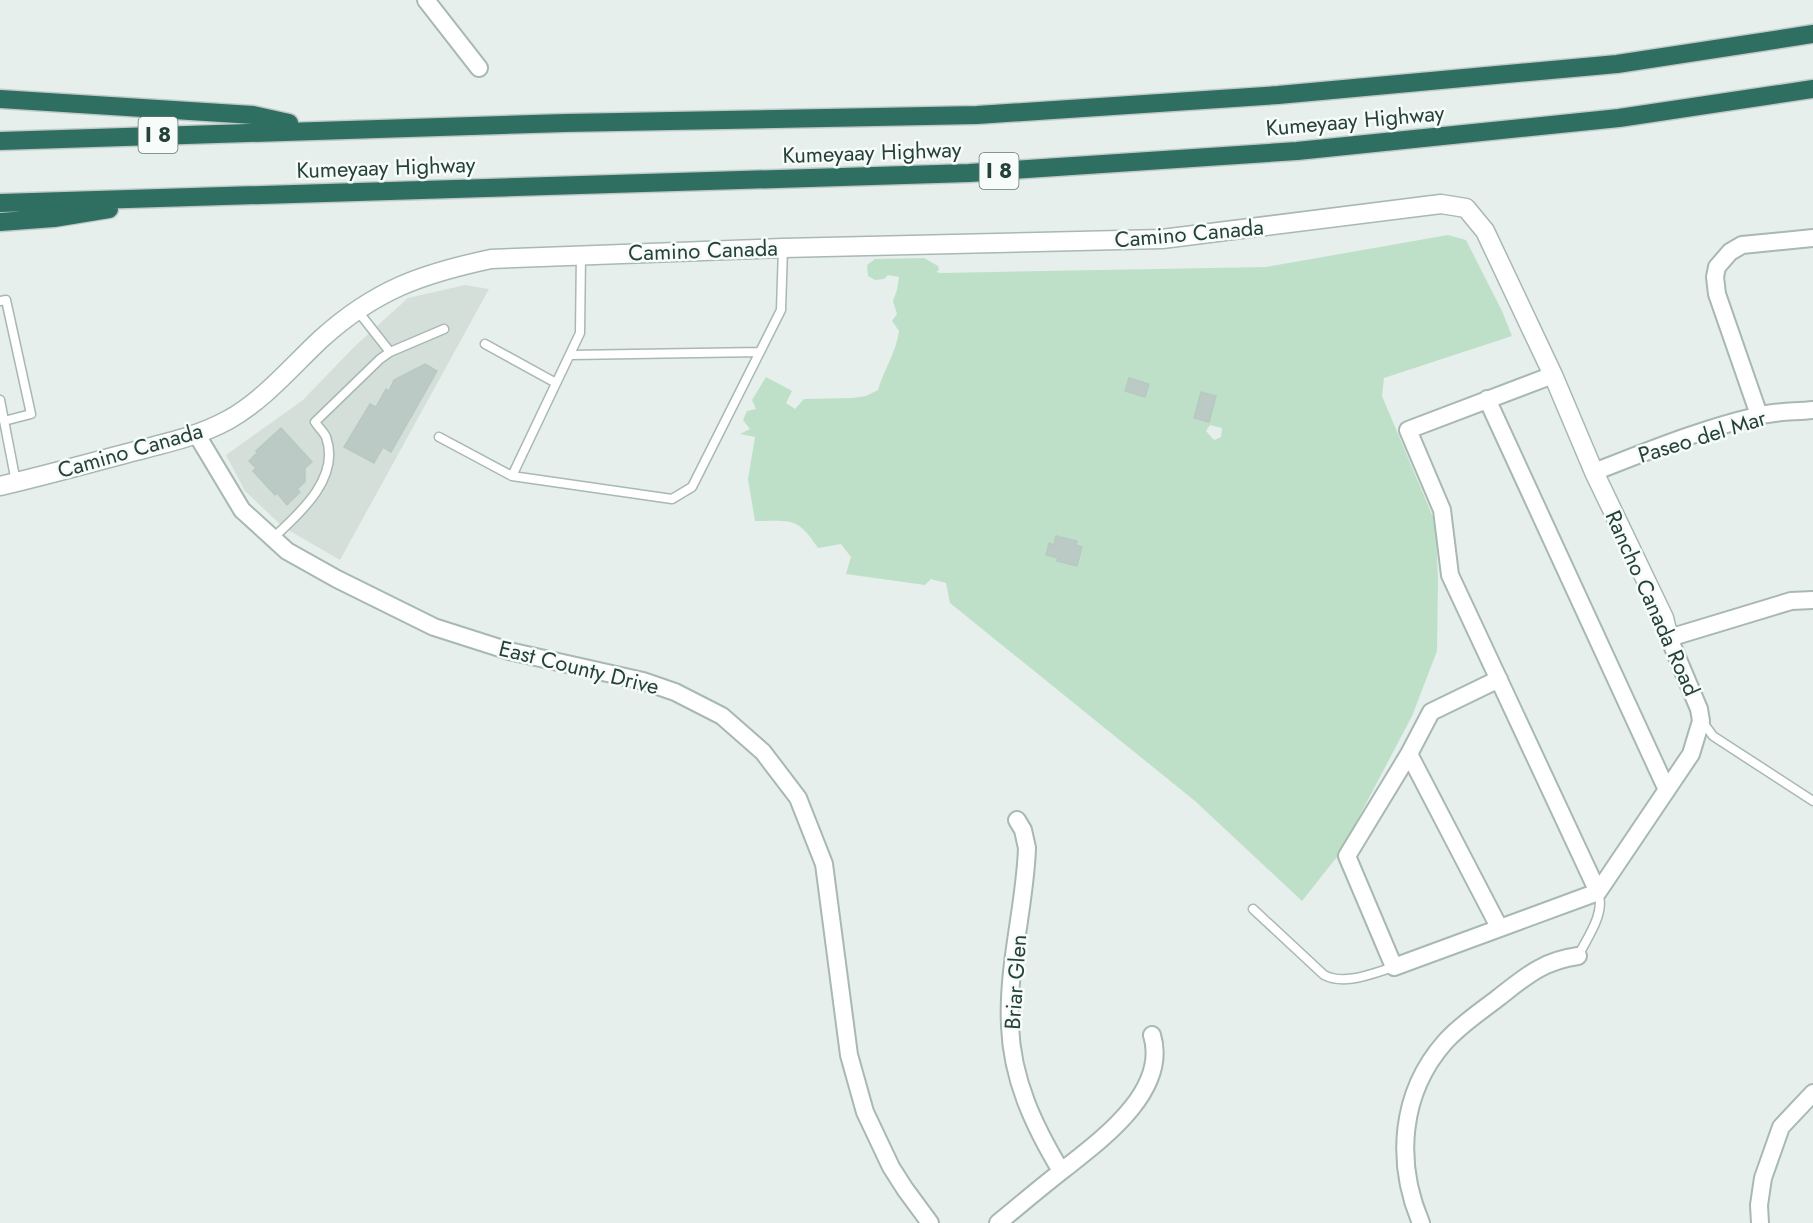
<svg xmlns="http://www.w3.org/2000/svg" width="1813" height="1223" font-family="Jost,sans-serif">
	<rect width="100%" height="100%" fill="#e6efeb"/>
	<!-- built -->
	<path fill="#d4dfda" d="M465,285L489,289L340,560L283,527L245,491L226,455L303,400L355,346L408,298Z"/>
	<!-- green -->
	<path fill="#bfe0c8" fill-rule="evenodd" d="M1448,235L1466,240L1502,311L1512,336L1384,378L1382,396L1433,517L1436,533L1438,579L1437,651L1412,716L1340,853L1302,901L1195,801L950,603L946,583L931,579L925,585L846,574L851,557L841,544L818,548C797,516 791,521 755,521L748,479L755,437L740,434L750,429L743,420L747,411L756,409L752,400L766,377L792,391L786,403L795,409L804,399L853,398L866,396L878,390C884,369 896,353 899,331L892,321L897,314L893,301L897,290L899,277L888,275L884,279L875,280L868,276L867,265L875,259L924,258L938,266L939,270L936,272L941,273L1266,267ZM1210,425L1222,428L1221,437L1214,440L1206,431Z"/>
	<!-- building -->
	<path fill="#bbcac4" stroke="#b8c9c2" stroke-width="1.5" d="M425,364L437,371L391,452L383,447L374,463L344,447L370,404L376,407L386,389L389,391L394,380Z
		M1129,378L1149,384L1145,397L1125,391Z
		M1201,392L1216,396L1209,422L1194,418Z
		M281,428L312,462L305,468V482L297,489L300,492L287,505L277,493L275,495L253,471L256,468L249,461L257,453L256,451Z
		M1056,536L1077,541L1076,545L1082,547L1077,566L1057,561L1058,558L1046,555L1049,543L1054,545Z"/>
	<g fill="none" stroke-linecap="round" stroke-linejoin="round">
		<!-- service casing -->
		<g stroke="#a8b8b2" stroke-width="11">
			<path id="service" d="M0,301L6,300L31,414L4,421
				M485,344L556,383
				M390,352L444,329
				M570,355L760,352
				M0,400L16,482
				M439,437L512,476L580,333L581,254
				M512,476L672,499L692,487L781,310L783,248
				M273,538C299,514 341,478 326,437C324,432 318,427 315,422L380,359L390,352L357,310
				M1702,721L1713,736L1813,801
				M1253,909L1324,975C1345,986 1373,973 1394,967
				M1578,956C1587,938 1606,913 1598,892"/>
		</g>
		<!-- minor casing -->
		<g stroke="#a8b8b2" stroke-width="20">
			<path id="minor" d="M426,0L479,68
				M1553,375L1408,430L1442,510L1450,575L1598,892
				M1487,399L1667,790
				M1759,415L1717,294L1715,277L1717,267L1730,252L1742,245L1813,238
				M197,435L242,510L287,551L337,579L434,627L509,651L643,681L675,692L722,716L763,752L798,798L824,864L849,1055L865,1112L891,1167L905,1189L930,1223
				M1594,472C1648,451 1701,429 1757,416C1775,411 1795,412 1813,410
				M1499,679L1431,712L1409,754L1499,927
				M1409,754L1347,856L1394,967L1598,892L1691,754L1701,721L1699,709L1669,638L1791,601L1813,600
				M1017,820L1023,830L1027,848C1025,907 1007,966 1010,1026C1012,1080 1034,1126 1061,1171
				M998,1223C1020,1205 1041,1187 1063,1170C1101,1140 1169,1091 1152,1035
				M1421,1223C1395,1162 1400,1093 1445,1042C1460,1025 1480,1012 1498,998C1525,977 1542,961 1578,956
				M1760,1223L1759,1205L1763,1178L1781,1127L1813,1093"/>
		</g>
		<!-- tertiary casing -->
		<g stroke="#a8b8b2" stroke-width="21">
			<path id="tertiary" d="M0,486C43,476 86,464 128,453C162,444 197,437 228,420C264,400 291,367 321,339C375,290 421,274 491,259L783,248L1162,239L1441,204L1466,208L1485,231L1553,375L1594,472L1664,618L1669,638"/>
		</g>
		<!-- motorway casing -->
		<g stroke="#c2cac8" stroke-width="21">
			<path id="motorway" d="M0,99L253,115L289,123
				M0,141L565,123L977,115L1278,95L1617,64L1813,34
				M0,203L969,173L1297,151L1619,118L1813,89
				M0,222L54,218L109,209"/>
		</g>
		<!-- service -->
		<use href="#service" stroke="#fff" stroke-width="8"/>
		<!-- minor -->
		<use href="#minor" stroke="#fff" stroke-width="16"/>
		<!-- tertiary -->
		<use href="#tertiary" stroke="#fff" stroke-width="18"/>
		<!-- motorway -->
		<use href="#motorway" stroke="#2f6f62" stroke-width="18"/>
	</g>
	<g text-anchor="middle" stroke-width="5" stroke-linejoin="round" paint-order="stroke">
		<!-- shield labels -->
		<g fill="#f7fbf9" stroke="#637a73" stroke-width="1.5">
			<rect x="138.5" y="117" width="39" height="36" rx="4.5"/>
			<rect x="979.5" y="153" width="39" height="36" rx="4.5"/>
		</g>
		<g font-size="21" font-weight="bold" fill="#24423a">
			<text x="158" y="142">I 8</text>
			<text x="999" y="178">I 8</text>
		</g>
		<!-- street labels -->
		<g font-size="22" fill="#24423a" stroke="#f7fbf9">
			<text transform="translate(1355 120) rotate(-5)" y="8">Kumeyaay Highway</text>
			<text transform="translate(872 152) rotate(-2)" y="8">Kumeyaay Highway</text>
			<text transform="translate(386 167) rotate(-2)" y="8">Kumeyaay Highway</text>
			<text transform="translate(1189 233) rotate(-5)" y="8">Camino Canada</text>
			<text transform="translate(703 250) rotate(-2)" y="8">Camino Canada</text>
			<text transform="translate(1702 436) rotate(-17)" y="8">Paseo del Mar</text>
			<text transform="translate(130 450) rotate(-16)" y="8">Camino Canada</text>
			<text transform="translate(1653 603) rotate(66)" y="8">Rancho Canada Road</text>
			<text transform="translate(579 667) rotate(14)" y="8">East County Drive</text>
			<text transform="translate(1015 982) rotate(-86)" y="8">Briar Glen</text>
		</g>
	</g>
</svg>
